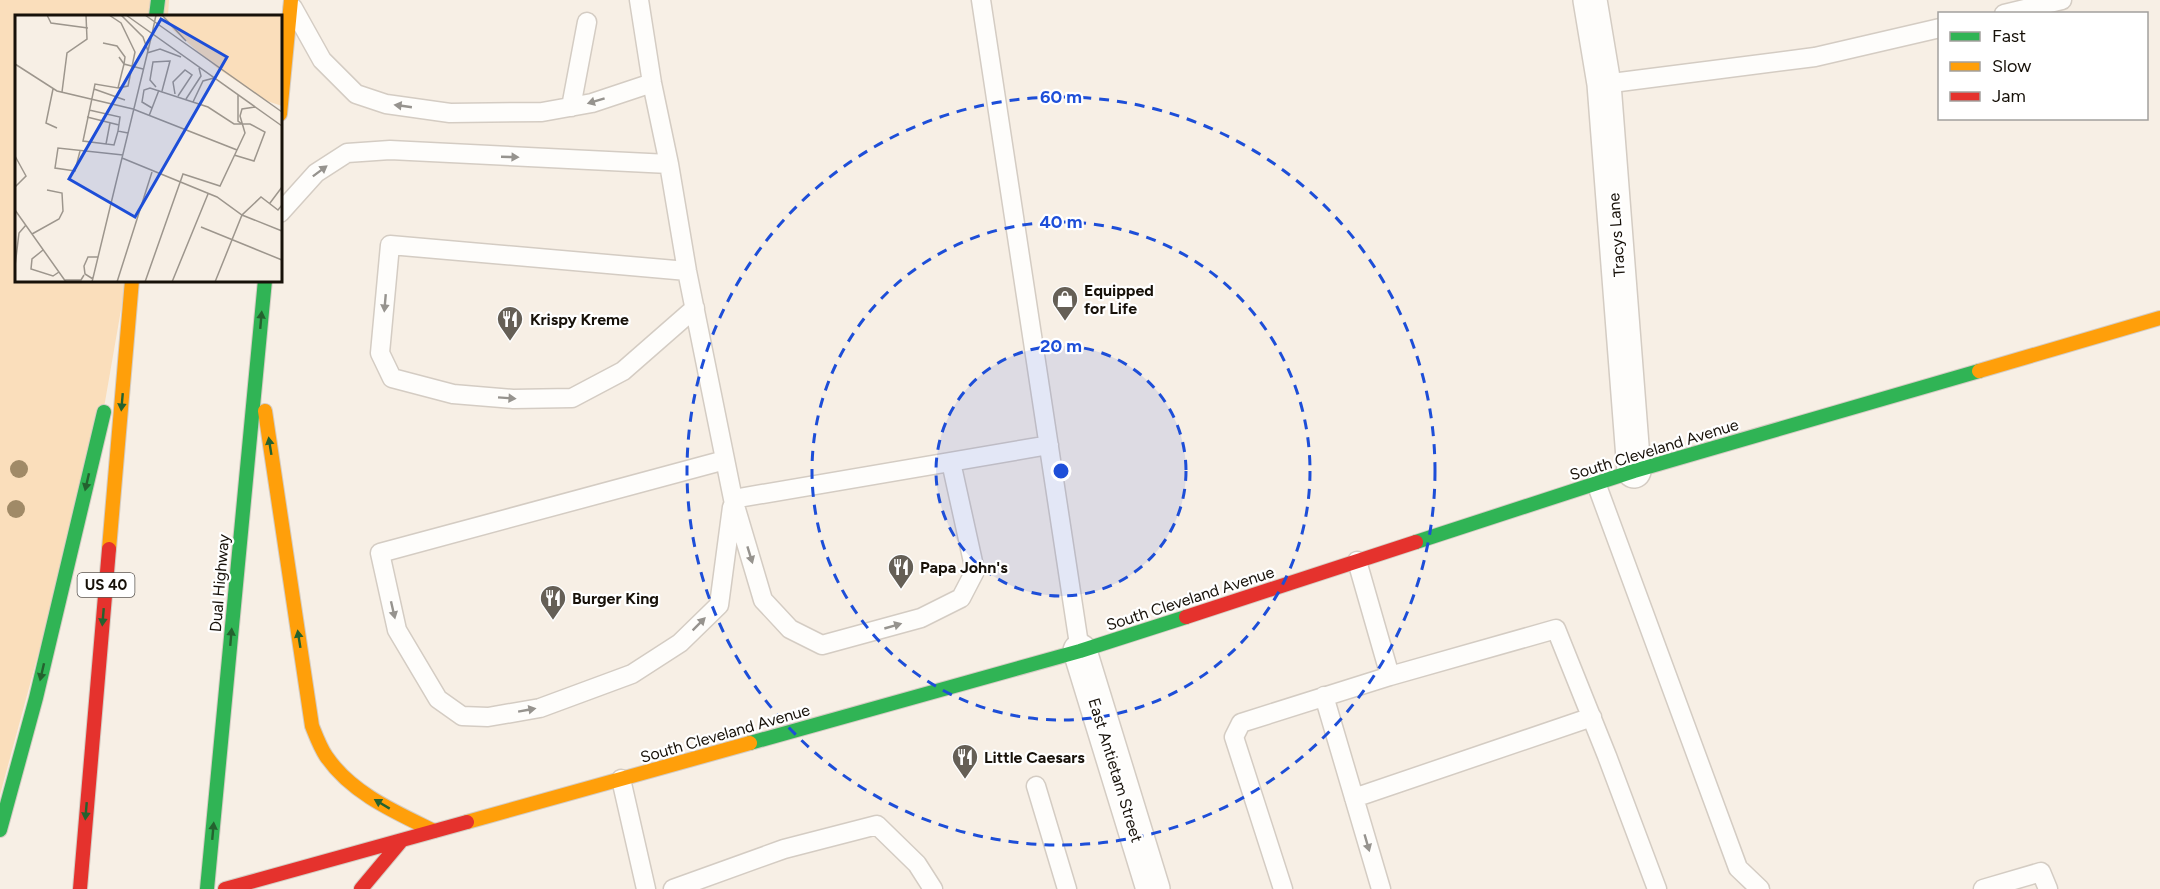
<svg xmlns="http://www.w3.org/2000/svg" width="2160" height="889" font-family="Figtree,sans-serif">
	<rect width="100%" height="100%" fill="#f7efe5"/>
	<!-- green -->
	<path fill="#fadebb" d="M0,0H169L168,16H16V280L126,281L102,419L0,795Z"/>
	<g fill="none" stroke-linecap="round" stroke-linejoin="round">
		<!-- lane casing -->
		<g stroke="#d4ccc3" stroke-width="21">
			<path id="lane" d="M639,0L652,83L669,164L687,271L733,499L763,600L790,629L822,645L921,618L961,598L975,571L951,462
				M981,0L1080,651
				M293,8L322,60L356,94L386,104L450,113L542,112L592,103L652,83
				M2004,14L2062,0
				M1604,84L1815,57L1940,28
				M571,107L587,22
				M280,213L316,173L347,153L390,150L669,164
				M687,271L390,245L380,353L392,378L453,394L513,399L572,398L623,371L695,308
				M725,460L380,553L397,630L438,699L462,716L488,717L540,708L632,674L680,643L719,605L732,507
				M1596,483L1738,868L1760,889
				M733,499L1049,445
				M1357,561L1390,676L1556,629L1607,756L1657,889
				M1324,696L1381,889
				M621,779L646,889
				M1036,786L1067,889
				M1354,798L1592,717
				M673,889L784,849L877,825L917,864L933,889
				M1283,889L1234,737L1241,723L1390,676
				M1983,889L2041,872L2048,889"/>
		</g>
		<!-- street casing -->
		<g stroke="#d4ccc3" stroke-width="36">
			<path id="street" d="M1590,0L1604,84L1634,471
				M1080,651L1153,889"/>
		</g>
		<!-- fast casing -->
		<g stroke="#d4ccc3" stroke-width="16">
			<path id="fast" d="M156,16L158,0
				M1416,542L1634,471L1979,371
				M750,743L1080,651L1186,617
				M0,830L36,698L104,412
				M207,889L265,280"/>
		</g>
		<!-- slow casing -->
		<g stroke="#d4ccc3" stroke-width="16">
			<path id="slow" d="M280,114L291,0
				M1979,371L2160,318
				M265,411L312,726C316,736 320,747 326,756C351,793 395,812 434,831
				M109,549L132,280
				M467,822L750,743"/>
		</g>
		<!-- jam casing -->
		<g stroke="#d4ccc3" stroke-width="16">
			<path id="jam" d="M1186,617L1416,542
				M80,889L109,549
				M225,889L467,822
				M361,889L402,840"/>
		</g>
		<!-- lane -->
		<use href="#lane" stroke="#fefdfb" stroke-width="18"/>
		<!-- street -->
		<use href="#street" stroke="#fefdfb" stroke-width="33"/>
		<!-- fast -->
		<use href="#fast" stroke="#30b455" stroke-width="14"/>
		<!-- slow -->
		<use href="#slow" stroke="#ff9f0a" stroke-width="14"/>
		<!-- jam -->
		<use href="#jam" stroke="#e5322d" stroke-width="14"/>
	</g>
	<!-- trees -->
	<g fill="#a08a67">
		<circle cx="19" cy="469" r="9"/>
		<circle cx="16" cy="509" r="9"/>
	</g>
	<!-- one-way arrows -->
	<defs><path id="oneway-solid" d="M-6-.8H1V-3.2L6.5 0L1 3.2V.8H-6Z" transform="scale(1.5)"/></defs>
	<g fill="#96938e">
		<use href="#oneway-solid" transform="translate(596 101) rotate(163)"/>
		<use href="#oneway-solid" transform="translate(403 106) rotate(-172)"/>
		<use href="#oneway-solid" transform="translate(510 157) rotate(2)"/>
		<use href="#oneway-solid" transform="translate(320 171) rotate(-37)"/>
		<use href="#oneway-solid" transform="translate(385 303) rotate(95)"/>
		<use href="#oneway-solid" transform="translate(507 398) rotate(4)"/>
		<use href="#oneway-solid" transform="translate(750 555) rotate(73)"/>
		<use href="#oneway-solid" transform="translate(393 610) rotate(77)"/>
		<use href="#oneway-solid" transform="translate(699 624) rotate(-45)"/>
		<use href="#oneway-solid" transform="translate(893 626) rotate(-16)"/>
		<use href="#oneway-solid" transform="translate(527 710) rotate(-10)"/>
		<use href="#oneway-solid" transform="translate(1367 843) rotate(74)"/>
	</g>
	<g fill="#24622f">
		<use href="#oneway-solid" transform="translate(261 320) rotate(-85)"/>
		<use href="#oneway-solid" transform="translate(122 402) rotate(95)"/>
		<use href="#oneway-solid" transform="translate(270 446) rotate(-99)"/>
		<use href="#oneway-solid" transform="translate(87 482) rotate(103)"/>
		<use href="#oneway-solid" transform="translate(103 617) rotate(95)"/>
		<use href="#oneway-solid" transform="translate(231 637) rotate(-85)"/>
		<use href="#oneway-solid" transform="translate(299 639) rotate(-99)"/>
		<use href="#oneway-solid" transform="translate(42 672) rotate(103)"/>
		<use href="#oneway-solid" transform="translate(382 804) rotate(-149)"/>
		<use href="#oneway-solid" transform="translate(86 811) rotate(95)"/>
		<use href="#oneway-solid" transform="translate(213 831) rotate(-85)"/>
	</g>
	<!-- distance rings -->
	<circle cx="1061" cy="471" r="125" fill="#1d4ed8" fill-opacity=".12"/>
	<g fill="none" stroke="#1d4ed8" stroke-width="3" stroke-dasharray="10 8">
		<circle cx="1061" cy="471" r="125"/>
		<circle cx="1061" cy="471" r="249"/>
		<circle cx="1061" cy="471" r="374"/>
	</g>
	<!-- icons -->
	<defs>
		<g id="shop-pin" transform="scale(1.35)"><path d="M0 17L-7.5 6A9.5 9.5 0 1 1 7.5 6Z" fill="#655f56" stroke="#fff"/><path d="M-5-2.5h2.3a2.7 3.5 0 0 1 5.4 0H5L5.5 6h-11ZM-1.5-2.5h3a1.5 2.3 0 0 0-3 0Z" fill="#fff"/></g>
		<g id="restaurant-pin" transform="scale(1.35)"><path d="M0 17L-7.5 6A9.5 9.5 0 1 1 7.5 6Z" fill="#655f56" stroke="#fff"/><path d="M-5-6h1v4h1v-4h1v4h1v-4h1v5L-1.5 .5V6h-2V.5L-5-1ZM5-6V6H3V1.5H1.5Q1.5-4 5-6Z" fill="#fff"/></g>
	</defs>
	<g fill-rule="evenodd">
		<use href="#shop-pin" x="1065" y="299"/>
		<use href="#restaurant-pin" x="510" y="319"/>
		<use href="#restaurant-pin" x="901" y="567"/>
		<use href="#restaurant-pin" x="553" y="598"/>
		<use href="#restaurant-pin" x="965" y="757"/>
	</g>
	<g text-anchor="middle" stroke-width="4.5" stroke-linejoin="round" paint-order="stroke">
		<!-- shield labels -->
		<rect fill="#fff" stroke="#5d5853" stroke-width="1.5" x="77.5" y="573" width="57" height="24" rx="4.5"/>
		<g font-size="15" font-weight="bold" fill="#171109">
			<text x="106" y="590">US 40</text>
		</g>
		<!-- street labels -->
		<g font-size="16" fill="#171109" stroke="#fff">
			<text transform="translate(1616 235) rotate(-94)" y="6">Tracys Lane</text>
			<text transform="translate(1654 449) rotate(-17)" y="6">South Cleveland Avenue</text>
			<text transform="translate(219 583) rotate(-85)" y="6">Dual Highway</text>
			<text transform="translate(1190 598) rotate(-18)" y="6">South Cleveland Avenue</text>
			<text transform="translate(725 733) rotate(-16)" y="6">South Cleveland Avenue</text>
			<text transform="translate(1116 770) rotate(73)" y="6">East Antietam Street</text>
		</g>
		<!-- poi labels -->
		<g font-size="16" font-weight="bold" fill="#171109" stroke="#fff" text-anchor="start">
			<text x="1084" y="296">Equipped<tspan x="1084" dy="18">for Life</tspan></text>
			<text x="530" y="325">Krispy Kreme</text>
			<text x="920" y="573">Papa John's</text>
			<text x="572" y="604">Burger King</text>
			<text x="984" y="763">Little Caesars</text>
		</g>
	</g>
	<!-- overview -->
	<g transform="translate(15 15)">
		<rect width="267" height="267" fill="#f7efe5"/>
		<path d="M149,0H267V91L252,86L202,53L158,15Z" fill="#fadebb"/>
		<path fill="none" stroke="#9d968d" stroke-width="1.5" d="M32,0L36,8L73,13M94,0L106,8L120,37L113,71L103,73M106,0L128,22L133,36M111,0L267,111M130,0L267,97M147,0L171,26M137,19L141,0M88,28L102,31L110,42L109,49L103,73L80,69L68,126L99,130L103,116L113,118M132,38L145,34L166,42M104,42L109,49L128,54M0,49L42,76L118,94L222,135L205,171L168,159L130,267M141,72L135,65L138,47L155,46L147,76M38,74L31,108L42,113M79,74L110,85M47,77L52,38L72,24L71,0M160,79L158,67L170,55L177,60L163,81M223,80V106L227,109M171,84L186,61L184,53M178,87L188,66L199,63M137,93L127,87L129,75L135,73L193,92L219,109H235L250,117L239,146L219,140M74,95L105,102L103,116M134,101L144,75M72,102L104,110M91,129L95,108M222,135L230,118L225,101L227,94L240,92M65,136L60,156L40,153L43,133L108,140M0,141L11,161L0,172M107,143L202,182L227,200L267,216M255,188L267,172M0,195L51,267M186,212L267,245M17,219L44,204L48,196L47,178L32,175M28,235L17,244L16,254L38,261L44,257M0,251L4,218L11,210M78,264L70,259L69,251L73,242H83M50,265H66L69,260M77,267L137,19M102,267L137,157M157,267L193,179M200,267L227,200L246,182L263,195L267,190"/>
		<path fill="#1d4ed8" fill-opacity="0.15" stroke="#1d4ed8" stroke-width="3" d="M146,4L212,42L120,202L54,164Z"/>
		<rect width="267" height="267" fill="none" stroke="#171109" stroke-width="3"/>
	</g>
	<circle cx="1061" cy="471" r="9" fill="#1d4ed8" stroke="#fff" stroke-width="3"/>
	<g font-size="18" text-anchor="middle" font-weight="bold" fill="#1d4ed8" stroke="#fff" stroke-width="4.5" stroke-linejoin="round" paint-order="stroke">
		<text x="1061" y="103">60 m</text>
		<text x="1061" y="228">40 m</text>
		<text x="1061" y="352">20 m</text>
	</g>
	<!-- legend -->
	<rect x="1938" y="12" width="210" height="108" fill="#ffffff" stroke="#a2a09d" stroke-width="1.5"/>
	<rect x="1950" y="32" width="30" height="9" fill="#30b455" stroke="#a2a09d" stroke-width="1.5"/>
	<text x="1992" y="42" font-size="18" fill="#171109">Fast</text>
	<rect x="1950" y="62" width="30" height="9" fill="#ff9f0a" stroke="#a2a09d" stroke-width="1.5"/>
	<text x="1992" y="72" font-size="18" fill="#171109">Slow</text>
	<rect x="1950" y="92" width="30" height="9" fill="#e5322d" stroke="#a2a09d" stroke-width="1.5"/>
	<text x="1992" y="102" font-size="18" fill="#171109">Jam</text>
</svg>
